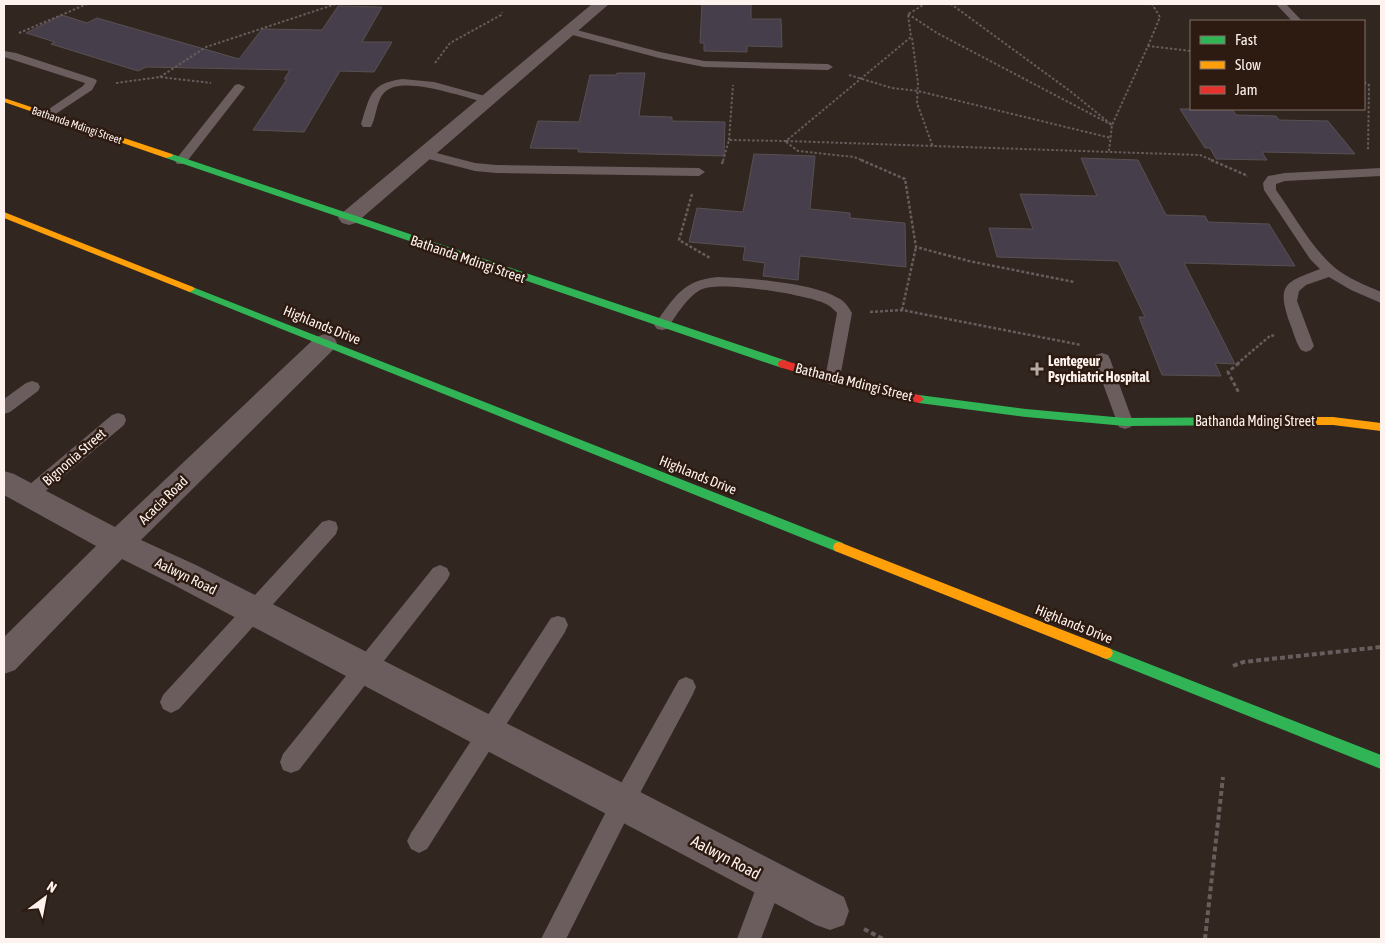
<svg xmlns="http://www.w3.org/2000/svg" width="1385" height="943" font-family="'Asap Condensed',sans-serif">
	<rect width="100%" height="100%" fill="#312620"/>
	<!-- building -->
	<path fill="#473e4b" stroke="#575152" d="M702,4H751V19H781L782,47L747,46V52L704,51V43H700Z
		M338,6L382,7L362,42H392L374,72L340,71L304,132L253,130L287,79H284L290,70L146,67L138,71L51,44L55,42L26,33L62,15L87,23L97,18L239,59L262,29L322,30Z
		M617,73H645L639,116L672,117V121L725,122L724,156L578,152L579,149L530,148L538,121L579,122L590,75H616Z
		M1180,109H1232L1236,115L1276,116L1279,120L1328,121L1355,154L1262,152L1267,160L1216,159L1210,148H1205Z
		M754,154L815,156L810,209L850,213V218L905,223L906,267L800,256L798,280L763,276L765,263L743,260L745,247L689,242L697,208L743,212Z
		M1081,158L1138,160L1166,215L1205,216L1208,222L1269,224L1295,266L1184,263L1235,364L1215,363L1221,376L1162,375L1139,317H1145L1118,261L997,257L989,228L1033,229L1020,194L1097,196Z"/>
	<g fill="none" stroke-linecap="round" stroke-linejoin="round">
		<!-- path-far3 -->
		<path stroke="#685c5c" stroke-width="2" stroke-dasharray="2.5 2" stroke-linecap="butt" d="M908,14L937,33L1112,125L1070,91L951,4
			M19,33L87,4
			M912,38L918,83L917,103L933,147
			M1148,46L1160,17L1152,4
			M435,63L450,43L501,15L502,12
			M849,75L892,88L918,91L1111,138
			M160,77L206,47L336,4
			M1364,82L1369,85L1368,151
			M116,83L160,77L211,83
			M729,140L733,85
			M786,141L1200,155L1214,161
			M786,142L798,151L854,157L864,161
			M1109,151L1112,125L1148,46L1191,51
			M723,161L729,140L786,141L911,37L908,14L925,4"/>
		<!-- path-far2 -->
		<path stroke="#685c5c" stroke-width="2.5" stroke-dasharray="3 2" stroke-linecap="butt" d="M861,160L905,179L916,247L969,261L1074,282
			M1211,160L1248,176
			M722,164L723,160
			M692,194L679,240L710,258
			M902,310L916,247
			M870,312L902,310L1081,345
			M1237,364L1271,335L1274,336"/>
		<!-- path-far1 -->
		<path stroke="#685c5c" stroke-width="3" stroke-dasharray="4 2.5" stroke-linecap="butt" d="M1239,363L1228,372L1239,393"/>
		<!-- path -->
		<path stroke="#685c5c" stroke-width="4" stroke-dasharray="5 3" stroke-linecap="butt" d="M1233,666L1243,662L1381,647
			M864,929L883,939
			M1205,939L1223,777"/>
		<!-- lane -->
		<path fill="#6b5d5e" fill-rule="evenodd" d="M1276,4H1286L1302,21H1292Z
			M569,28L660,52L704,61L828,64L833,67L828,70L704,67L659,58L565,33L564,31Z
			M4,51L16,53L95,79L97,81L92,90L51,117H43L41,115L43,113L83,86L85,83L4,57Z
			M403,79L434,82L492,98L494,100L488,103C465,98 405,75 386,91C376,99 377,116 371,127H363L361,124C370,96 370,83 403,79Z
			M239,84L245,87L185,164H177L175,161L177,158L235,85Z
			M425,150L475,163L496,165L699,168L705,172L699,176L496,173L475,171L421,157L419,154L421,151Z
			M1381,168V176L1285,181L1276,184V190C1294,215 1310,246 1334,267C1347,278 1365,285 1381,292V303L1351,290L1329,277L1306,285L1299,291L1297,301L1314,346L1311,350L1306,352L1301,350C1295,341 1293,330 1289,321C1276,283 1287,282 1320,269L1310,259L1264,190L1263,183L1268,176L1285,173Z
			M718,277C748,278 811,283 836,297C844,300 848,306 852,313L839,383L833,385L827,383L825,379L837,313C832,307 826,303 818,301C798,294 718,280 700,290C686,298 676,316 667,329L662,330L657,329L654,325L657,321C676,295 684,280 718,277Z
			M1102,353L1108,355L1110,359L1133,422L1131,427L1125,429L1119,427L1117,422L1094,359L1096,355Z
			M32,381L38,383L40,387L38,391L10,412L4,414V399L26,383Z
			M118,413L124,415L126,420L124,425L35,500L29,502L23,500L20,495L23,490L112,415Z
			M329,520L336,522L338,528L336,534L179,709L171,713L163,709L160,702L163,695L322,522Z
			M440,565L447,568L450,574L447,580L299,770L291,773L283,770L280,762L283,754L433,568Z
			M558,616L565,618L568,625L565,632L427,849L419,853L411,849L407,841L411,833L551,618Z
			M686,677L693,680L696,687L693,694L631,810L566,939H541L615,794L679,680Z
			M771,869L780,872L783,881L761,939H737L762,872Z"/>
		<!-- street -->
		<path fill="#6b5d5e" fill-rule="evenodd" d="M592,4H609L356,223L349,225L342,223L338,218L342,213Z
			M325,334L334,337L337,343L334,349L141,540L196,565L520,730L844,897L849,911L844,925L830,930L816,925L174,585L122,559L15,670L4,674V637L96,546L4,495V471L14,474L115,527L316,337Z"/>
		<!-- fast -->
		<path fill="#30b455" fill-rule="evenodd" d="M166,154H172L787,361L788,364L783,368L779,367L166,158Z
			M190,286L843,543L845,547L843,551L839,552L835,551L187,291V287Z
			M919,395L1026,409L1125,418L1272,417L1277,421L1272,425L1125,426L1026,417L919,403L914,399Z
			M1106,647L1381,755V769L1101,657L1099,653L1101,649Z"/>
		<!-- slow -->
		<path fill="#ff9f0a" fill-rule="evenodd" d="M4,98L172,154L173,156L166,158L4,102Z
			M4,212L193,287L195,289L190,292L187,291L4,218Z
			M1272,417H1333L1381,423V431L1333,425H1272L1267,421Z
			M839,542L1111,649L1113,653L1111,657L1106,659L835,551L833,547L835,543Z"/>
		<!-- jam -->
		<path fill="#e5322d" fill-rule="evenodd" d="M783,360L833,375L919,395L924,399L919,403L833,383L779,367L778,364L779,361Z"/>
	</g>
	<!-- markers -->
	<path fill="#b6aba5" stroke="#2d1a11" stroke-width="2" d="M1034.5 361.5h5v5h5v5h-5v5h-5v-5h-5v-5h5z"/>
	<g text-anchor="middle" stroke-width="5" stroke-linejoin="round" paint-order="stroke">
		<!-- far-street labels -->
		<g font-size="11" fill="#fdf2ed" stroke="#2d1a11">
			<text transform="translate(77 125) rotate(19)" y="4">Bathanda Mdingi Street</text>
		</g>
		<!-- street labels -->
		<g font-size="14" fill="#fdf2ed" stroke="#2d1a11">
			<text transform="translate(468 259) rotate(19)" y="5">Bathanda Mdingi Street</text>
			<text transform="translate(322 325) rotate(22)" y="5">Highlands Drive</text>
			<text transform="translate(854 382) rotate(14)" y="5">Bathanda Mdingi Street</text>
			<text x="1255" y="426">Bathanda Mdingi Street</text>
			<text transform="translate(74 457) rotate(-41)" y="5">Bignonia Street</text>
			<text transform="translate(698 475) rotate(22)" y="5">Highlands Drive</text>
			<text transform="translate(163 500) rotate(-44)" y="5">Acacia Road</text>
			<text transform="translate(186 576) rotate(26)" y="5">Aalwyn Road</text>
			<text transform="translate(1074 624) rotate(22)" y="5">Highlands Drive</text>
		</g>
		<!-- poi labels -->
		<g font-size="14" font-weight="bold" fill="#fdf2ed" stroke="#2d1a11" text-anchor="start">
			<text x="1048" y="366">Lentegeur<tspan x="1048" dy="16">Psychiatric Hospital</tspan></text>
		</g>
		<!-- near-street labels -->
		<g font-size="16" fill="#fdf2ed" stroke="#2d1a11">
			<text transform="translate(726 857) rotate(28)" y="6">Aalwyn Road</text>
		</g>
	</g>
	<!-- border -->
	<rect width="1385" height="943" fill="none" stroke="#fdf2ed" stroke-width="10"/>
	<!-- legend -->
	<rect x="1190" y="20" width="175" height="90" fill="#2d1a11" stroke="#807069"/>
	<rect x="1200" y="36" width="25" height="8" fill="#30b455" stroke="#807069"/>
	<text x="1235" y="45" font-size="15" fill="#fdf2ed">Fast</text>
	<rect x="1200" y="61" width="25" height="8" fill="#ff9f0a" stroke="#807069"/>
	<text x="1235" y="70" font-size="15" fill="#fdf2ed">Slow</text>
	<rect x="1200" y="86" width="25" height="8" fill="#e5322d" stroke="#807069"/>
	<text x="1235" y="95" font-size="15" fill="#fdf2ed">Jam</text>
	<!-- north arrow -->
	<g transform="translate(45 898) rotate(32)" stroke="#2d1a11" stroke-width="4" paint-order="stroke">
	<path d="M0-4L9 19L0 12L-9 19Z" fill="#fdf2ed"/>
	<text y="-8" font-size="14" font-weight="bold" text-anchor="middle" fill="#fdf2ed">N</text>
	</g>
</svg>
